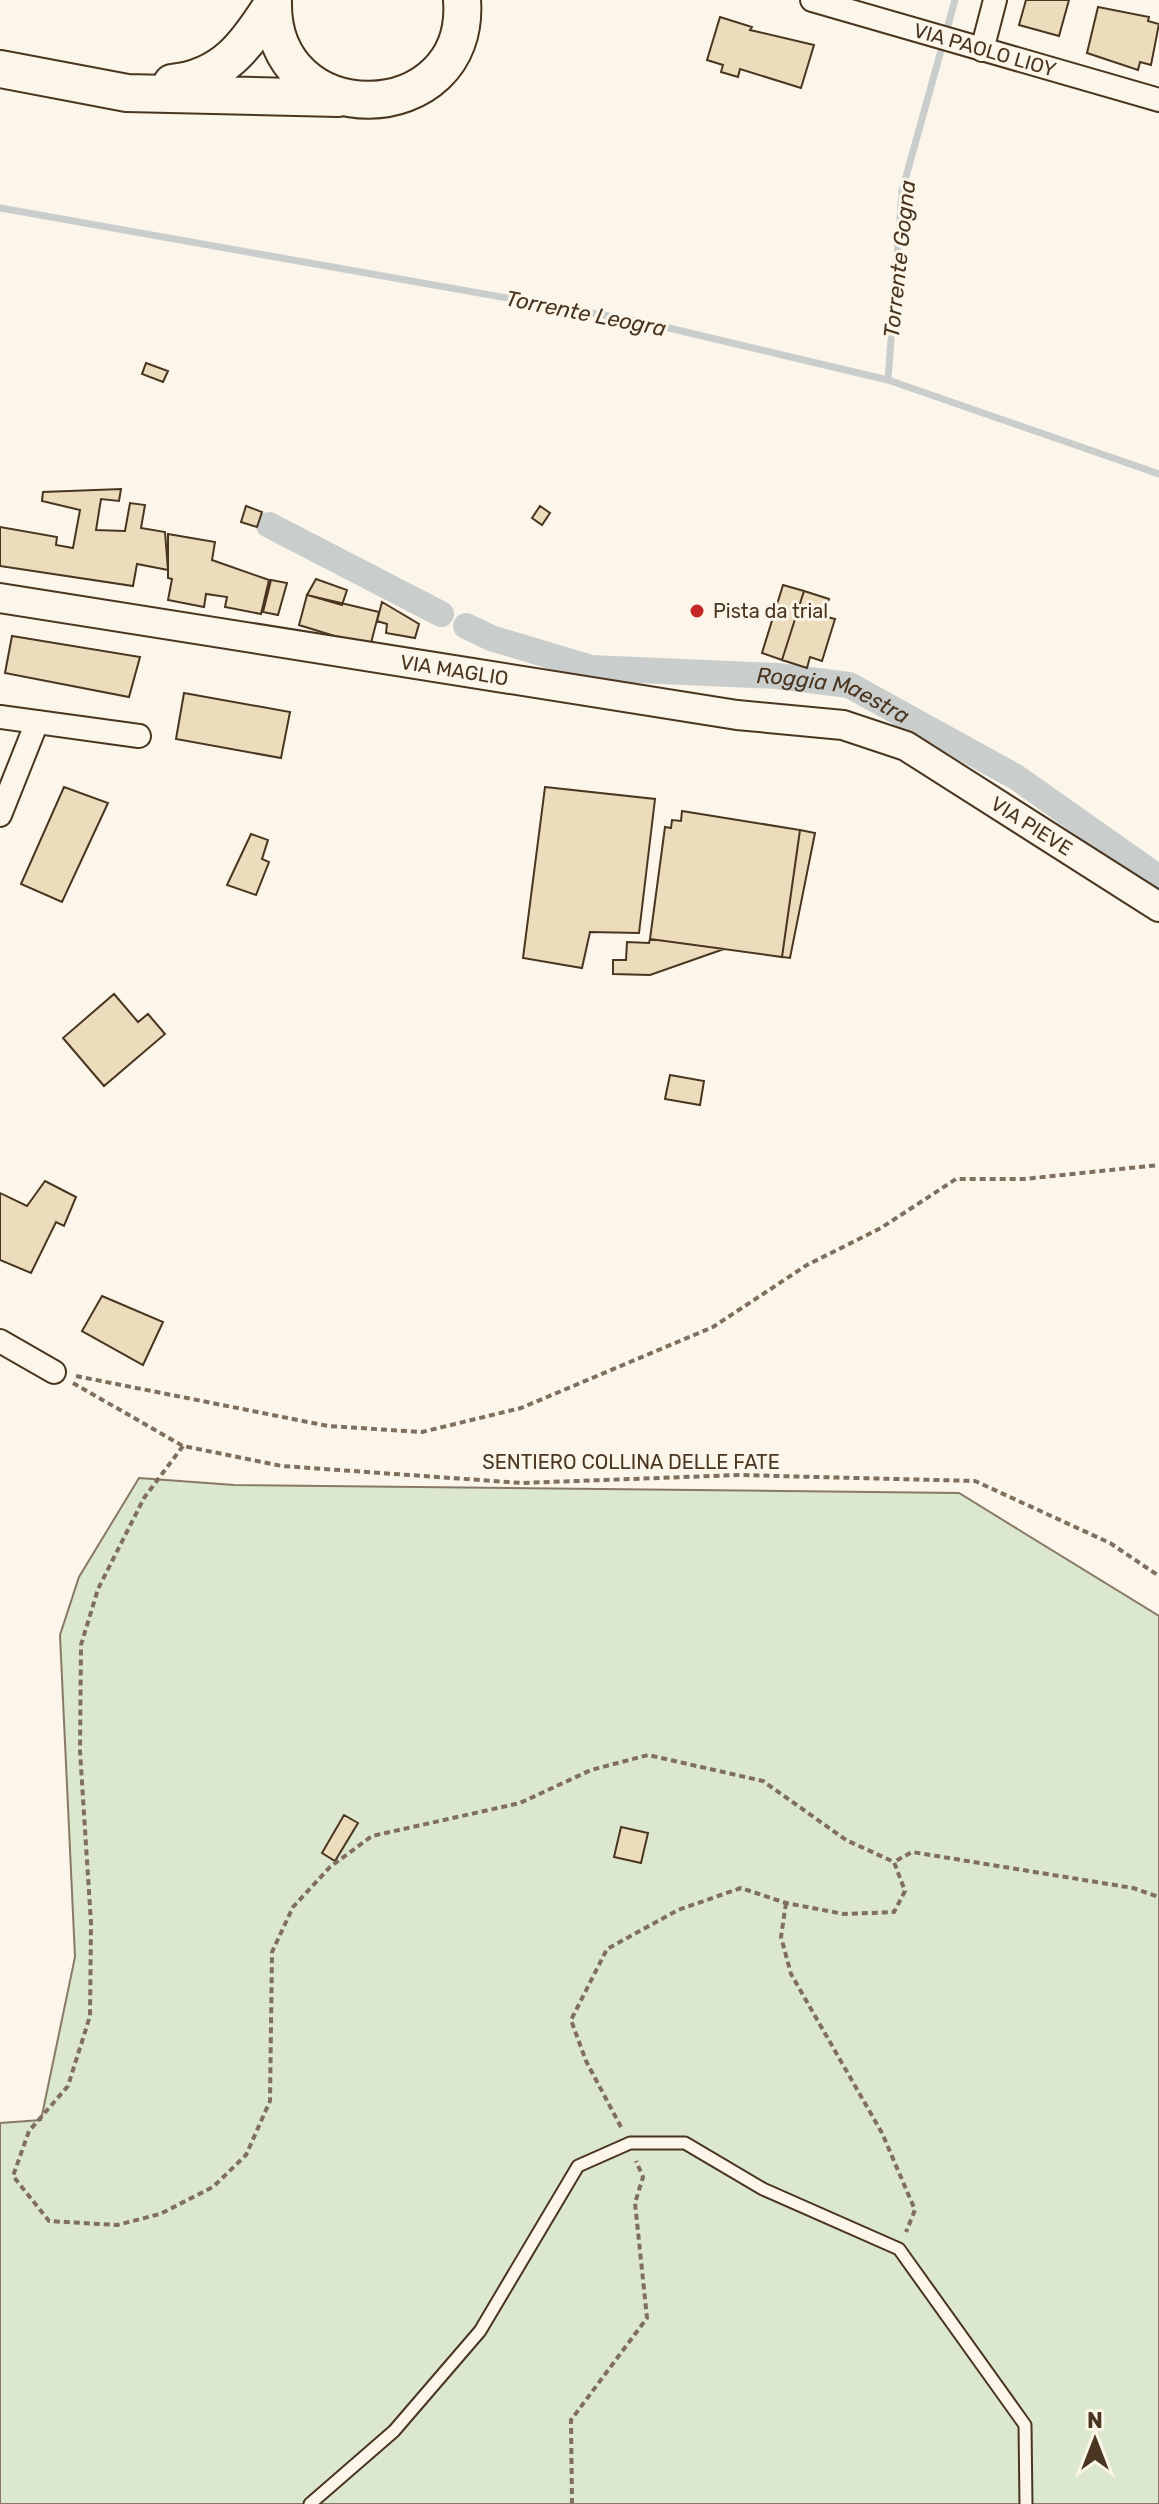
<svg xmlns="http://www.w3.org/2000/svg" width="1159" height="2504" font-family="Rubik,sans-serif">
	<rect width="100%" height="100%" fill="#fbf6e9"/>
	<!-- green -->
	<path fill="#dce7d0" stroke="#887966" stroke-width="2" d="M139,1478L234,1485L959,1493L1159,1616V2504H0V2123L41,2120L75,1957L60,1635L79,1577Z"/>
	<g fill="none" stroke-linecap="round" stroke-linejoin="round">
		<!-- stream -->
		<path stroke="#c9cecd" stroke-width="7" d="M0,208L648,323L888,380L1159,474
			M888,380L902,191L955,0"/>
		<!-- canal -->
		<g stroke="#c9cecd" stroke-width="26">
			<path d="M269,525L441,614"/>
			<path id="s1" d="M466,626L491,638L591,668L777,676L849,685L1016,777L1159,878"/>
		</g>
	</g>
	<!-- building -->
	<path fill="#ecdcbc" stroke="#4a3520" stroke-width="2" d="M1026,0H1069L1059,36L1019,25Z
		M1098,7L1149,17L1148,21L1159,24L1151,65L1140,62L1138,70L1087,53Z
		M720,17L752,27L750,30L814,45L801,88L740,69L738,77L721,72L723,65L707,60Z
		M146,363L168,371L163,382L142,374Z
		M121,489L119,501L101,499L96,530L125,531L130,503L145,505L141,528L165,532L168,570L137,564L133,586L0,566V527L57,537L56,545L73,548L80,510L42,501L43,492Z
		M246,506L262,512L257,527L241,522Z
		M540,506L550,513L542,525L532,518Z
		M168,534L215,542L212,560L269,580L261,614L225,607L227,597L206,594L204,607L168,600L172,579L168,578Z
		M316,579L347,590L342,605L307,595Z
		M271,580L287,583L278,615L263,612Z
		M783,585L804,591L782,660L762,653Z
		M804,591L829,599L823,616L835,619L822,661L810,657L807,668L782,660Z
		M307,595L379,612L370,647L299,625Z
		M382,602L419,624L415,638L386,633L387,624L377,621Z
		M12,636L140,657L129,697L5,673Z
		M184,693L290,712L281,758L176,739Z
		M64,787L108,803L62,902L21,884Z
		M545,787L655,799L639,933L590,932L582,968L523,958Z
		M682,811L800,830L782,957L650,939L665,827L671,828L672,820L681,821Z
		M800,830L815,833L790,958L782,957Z
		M251,834L268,840L262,859L269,862L256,895L227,885Z
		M650,939L724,949L650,975L613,974V960H626L627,942L649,943Z
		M114,994L138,1022L148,1014L165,1034L104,1086L63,1038Z
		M670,1075L704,1081L700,1105L665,1099Z
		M45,1181L76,1197L64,1226L56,1222L31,1273L0,1260V1193L27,1206Z
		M102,1296L163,1322L143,1365L82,1331Z
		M344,1815L358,1823L335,1861L322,1853Z
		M621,1827L648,1833L641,1863L614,1857Z"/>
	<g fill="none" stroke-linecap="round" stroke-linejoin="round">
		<!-- service casing -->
		<g stroke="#4a3520" stroke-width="15">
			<path id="service" d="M310,2504L394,2431L480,2331L578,2166L630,2143H685L763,2189L899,2249L1025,2425L1026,2504"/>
		</g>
		<!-- minor casing -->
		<g stroke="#4a3520" stroke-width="26">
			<g id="minor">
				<path id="s2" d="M812,0L1159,100"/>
				<path d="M982,50L995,0"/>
				<path d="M0,717L139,736"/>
				<path d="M0,815L37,722"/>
				<path d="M0,1341L54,1372"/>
			</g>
		</g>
		<!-- tertiary casing -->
		<g stroke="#4a3520" stroke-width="32">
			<g id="tertiary">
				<path id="s3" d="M0,598L737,715L843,725L906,746L1159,907"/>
			</g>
		</g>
		<!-- primary casing -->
		<g stroke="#4a3520" stroke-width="40">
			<path id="primary" d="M273,0C269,136 472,130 462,0
				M0,69L127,93L338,98
				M172,83C223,78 246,46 272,5"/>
		</g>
		<!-- path -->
		<path stroke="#7f6f5c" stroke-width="4" stroke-dasharray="6 4" stroke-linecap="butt" d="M76,1376L328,1426L422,1432L521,1408L713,1327L807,1265L881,1228L956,1179H1024L1159,1165
			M73,1383L183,1446L282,1466L522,1483L739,1475L975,1481L1110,1543L1159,1576
			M183,1446L144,1498L98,1589L81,1645L80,1751L91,1923L90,2016L68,2086L29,2131L13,2176L49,2221L117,2225L160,2214L213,2187L246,2155L270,2101L272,1952L293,1907L330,1867L372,1836L520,1803L591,1770L648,1755L763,1781L846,1840L894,1862
			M786,1903L781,1937L791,1974L882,2133L915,2210L906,2232
			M621,2127L586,2061L571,2020L607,1949L678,1910L741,1888L786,1903L844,1914L894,1912L905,1891L894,1862L912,1852L1133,1888L1159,1897
			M572,2504L571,2420L647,2318L635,2203L643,2177L636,2161"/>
		<!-- service -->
		<use href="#service" stroke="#fbf6e9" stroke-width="11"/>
		<!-- minor -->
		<use href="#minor" stroke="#fbf6e9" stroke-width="22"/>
		<!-- tertiary -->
		<use href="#tertiary" stroke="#fbf6e9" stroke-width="28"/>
		<!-- primary -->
		<use href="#primary" stroke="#fbf6e9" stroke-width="36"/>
	</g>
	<!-- markers -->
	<circle fill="#c62828" stroke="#fbf6e9" stroke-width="3" cx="697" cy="611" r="8"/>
	<g text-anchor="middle" stroke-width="6" stroke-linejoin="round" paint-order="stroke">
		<!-- street labels -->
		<g font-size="20" fill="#4a3520" stroke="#fbf6e9">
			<text dy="7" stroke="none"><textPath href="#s2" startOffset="180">VIA PAOLO LIOY</textPath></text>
			<text dy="7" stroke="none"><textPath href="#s3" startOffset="460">VIA MAGLIO</textPath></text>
			<text dy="7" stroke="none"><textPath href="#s3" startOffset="1068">VIA PIEVE</textPath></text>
			<text x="631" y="1469">SENTIERO COLLINA DELLE FATE</text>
		</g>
		<!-- poi labels -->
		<g font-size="20" fill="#4a3520" stroke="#fbf6e9" text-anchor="start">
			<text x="713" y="618">Pista da trial</text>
		</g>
		<!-- water labels -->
		<g font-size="22" font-style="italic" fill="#4a3520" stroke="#fbf6e9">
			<text transform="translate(899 259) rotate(-84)" y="8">Torrente Gogna</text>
			<text transform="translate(586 313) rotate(11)" y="8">Torrente Leogra</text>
			<text dy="8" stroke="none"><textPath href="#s1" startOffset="378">Roggia Maestra</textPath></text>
		</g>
	</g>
	<!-- north arrow -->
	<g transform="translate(1095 2440)" stroke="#fbf6e9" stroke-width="6" paint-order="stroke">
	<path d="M0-6L14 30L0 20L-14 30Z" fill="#4a3520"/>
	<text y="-12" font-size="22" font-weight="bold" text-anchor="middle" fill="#4a3520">N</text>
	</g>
</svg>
